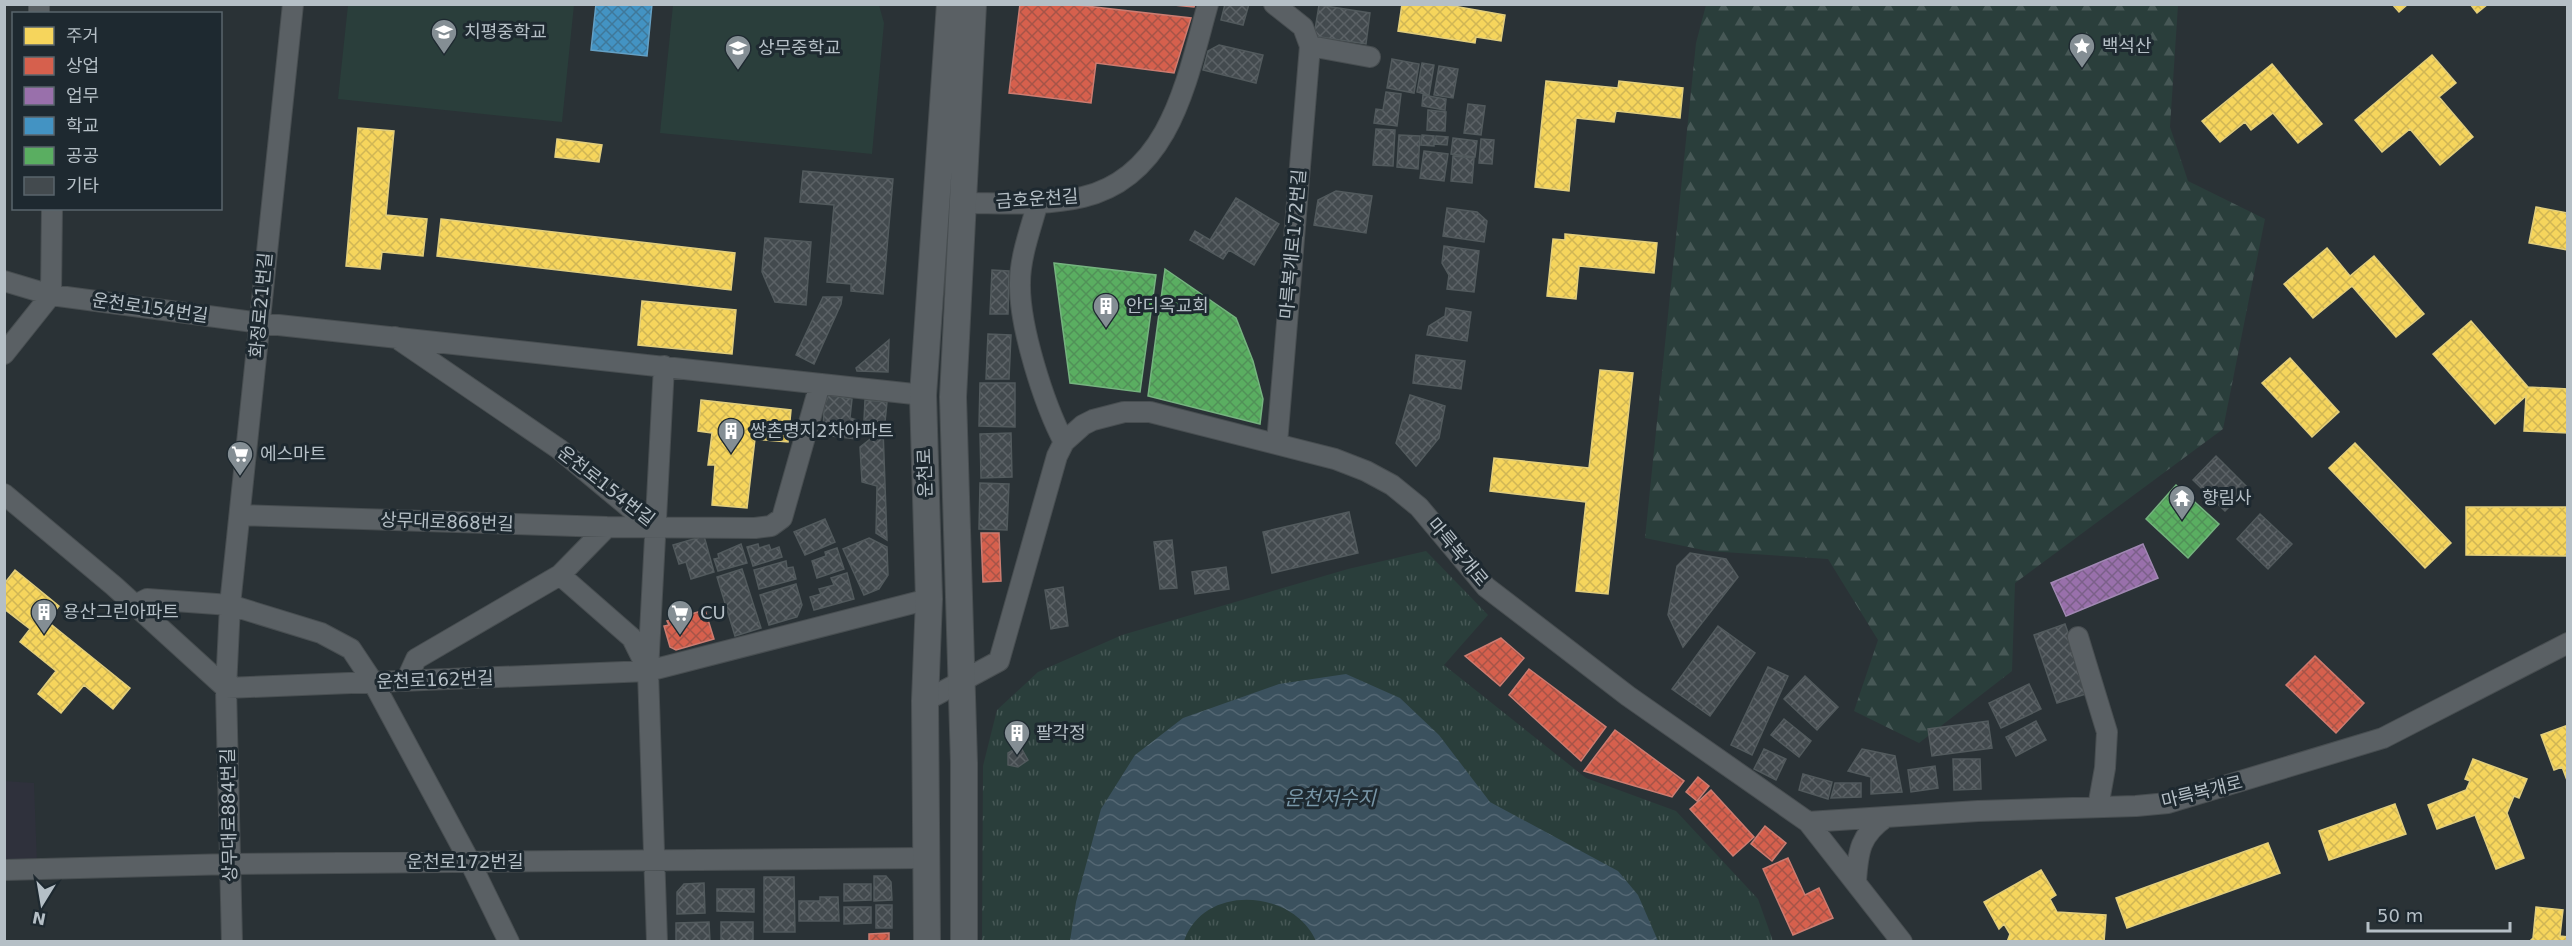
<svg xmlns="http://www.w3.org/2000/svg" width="2572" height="946" font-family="'DejaVu Sans','Noto Sans KR',sans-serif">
	<defs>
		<pattern id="forest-firs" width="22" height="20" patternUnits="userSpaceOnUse" patternTransform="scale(1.5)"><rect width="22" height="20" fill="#2a3e3b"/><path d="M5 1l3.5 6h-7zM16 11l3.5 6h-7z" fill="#475856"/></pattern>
		<pattern id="park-tufts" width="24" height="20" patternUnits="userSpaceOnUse" patternTransform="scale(1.5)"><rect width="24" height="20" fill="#2a3e3b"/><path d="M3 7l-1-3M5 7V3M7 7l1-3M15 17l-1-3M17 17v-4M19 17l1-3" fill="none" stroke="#475856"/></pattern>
		<pattern id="water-waves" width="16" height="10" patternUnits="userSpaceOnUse" patternTransform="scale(1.5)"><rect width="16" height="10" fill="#3b515e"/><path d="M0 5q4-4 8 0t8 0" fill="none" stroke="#556874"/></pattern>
		<pattern id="homes-cross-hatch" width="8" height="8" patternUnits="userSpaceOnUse" patternTransform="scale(1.5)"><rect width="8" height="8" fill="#f6d55c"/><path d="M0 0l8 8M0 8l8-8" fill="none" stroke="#d0b655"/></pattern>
		<pattern id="shops-cross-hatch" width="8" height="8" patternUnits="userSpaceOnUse" patternTransform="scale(1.5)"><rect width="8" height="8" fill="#d6604d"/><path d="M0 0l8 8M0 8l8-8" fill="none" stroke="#a65448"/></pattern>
		<pattern id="offices-cross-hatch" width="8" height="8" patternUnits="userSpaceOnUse" patternTransform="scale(1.5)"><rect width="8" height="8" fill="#9970ab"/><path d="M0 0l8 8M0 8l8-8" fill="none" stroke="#7b6089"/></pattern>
		<pattern id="schools-cross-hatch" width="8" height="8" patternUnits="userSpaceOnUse" patternTransform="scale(1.5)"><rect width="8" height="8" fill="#4393c3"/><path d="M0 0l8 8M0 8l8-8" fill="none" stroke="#3f789a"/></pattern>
		<pattern id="public-cross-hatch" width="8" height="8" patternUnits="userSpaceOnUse" patternTransform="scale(1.5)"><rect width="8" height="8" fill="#5aae61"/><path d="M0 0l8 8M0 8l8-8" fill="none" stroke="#519158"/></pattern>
		<pattern id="building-cross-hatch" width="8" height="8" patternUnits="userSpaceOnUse" patternTransform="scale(1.5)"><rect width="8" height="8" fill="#434a4e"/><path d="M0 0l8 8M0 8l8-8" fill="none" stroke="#5c6266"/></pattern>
	</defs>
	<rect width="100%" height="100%" fill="#2a3236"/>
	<!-- medical -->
	<path fill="#2f313c" d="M5,781L34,783L37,863L5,865Z"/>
	<!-- forest -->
	<path fill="url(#forest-firs)" d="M1706,5H2178L2170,127L2188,181L2265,219L2223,429L2015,583L2012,671L1919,743L1854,711L1878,640L1828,559L1708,551L1645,538L1696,43Z"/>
	<!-- park -->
	<path fill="url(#park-tufts)" d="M1426,551L1488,615L1444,665L1586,778L1676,811L1758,899L1773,941L982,942L983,766L997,710L1038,672L1122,635L1348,569Z"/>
	<!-- pitch -->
	<path fill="#2a3e3b" d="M348,5H574L562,122L338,99Z
		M673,5H879L884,23L872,154L660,133Z"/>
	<!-- water -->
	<path fill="url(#water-waves)" d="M1346,674L1400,698L1439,735L1490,802L1618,871L1638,895L1658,941H1316C1293,889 1204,883 1184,941H1070L1076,902L1101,809L1135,755L1183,718L1279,684Z"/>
	<!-- homes -->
	<path fill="url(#homes-cross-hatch)" stroke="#e2ce7c" stroke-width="1.5" d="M1402,4H1442L1505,15L1501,41L1476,37L1475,43L1398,31Z
		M2392,4H2408L2399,12Z
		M2470,4H2488L2477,13Z
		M2432,55L2456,83L2439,97L2473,137L2440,165L2410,129L2382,152L2355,120Z
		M2272,64L2322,124L2298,143L2273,113L2251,130L2245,122L2220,142L2202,121Z
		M1546,81L1618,88L1619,81L1683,88L1680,118L1616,111L1614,122L1576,118L1569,191L1535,187Z
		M358,128L394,131L386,215L427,219L423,256L382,252L380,269L346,266Z
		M557,139L602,145L599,162L555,157Z
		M2536,207L2568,213V250L2529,243Z
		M441,219L735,253L731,290L437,256Z
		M1565,234L1657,243L1654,273L1579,266L1576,299L1547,296L1553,239L1565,240Z
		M2327,248L2350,276L2374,256L2424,314L2396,337L2352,286L2313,318L2284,284Z
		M642,301L736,310L732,354L638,345Z
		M2471,321L2528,387L2568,389V433L2524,431L2526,396L2495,424L2433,354Z
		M2290,358L2339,412L2312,437L2262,383Z
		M1600,370L1633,373L1608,594L1576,591L1586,502L1490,491L1494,458L1589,468Z
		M701,400L791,410L788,442L755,439L747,508L712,505L715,465H708L712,433L698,431Z
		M2355,443L2451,543L2425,568L2329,468Z
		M2466,507H2568V556L2466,555Z
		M15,570L59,606L47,621L130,688L113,709L84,685L61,713L38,694L56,671L20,642L30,629L4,609V584Z
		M2568,725V783L2562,767L2554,770L2541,735Z
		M2473,759L2527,779L2519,798L2514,796L2507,813L2524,858L2496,869L2475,815L2437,829L2428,805L2466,790L2470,781L2465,779Z
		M2395,804L2406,834L2329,860L2319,831Z
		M2268,843L2280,873L2127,928L2116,898Z
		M2041,870L2056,895L2050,899L2057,912L2106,915L2104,942H2007L2010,934L2004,924L1999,929L1984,902Z
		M2536,907L2563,910L2560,936L2568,937V942H2529L2533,938Z"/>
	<!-- shops -->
	<path fill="url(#shops-cross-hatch)" stroke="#cc7c71" stroke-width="1.5" d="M1020,4H1068L1191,18L1174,73L1096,63L1091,103L1009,93Z
		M1163,4H1195L1194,7Z
		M981,533H999L1001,581L983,582Z
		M705,610L714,639L676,650L670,647L664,626L669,625L667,621Z
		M1501,638L1524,658L1500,686L1465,656Z
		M2315,656L2364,703L2336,733L2286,685Z
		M1529,669L1606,727L1581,761L1509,695Z
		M1615,730L1684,781L1672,797L1584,771Z
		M1698,777L1709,786L1697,801L1686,792Z
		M1711,790L1754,837L1733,856L1690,809Z
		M1765,826L1786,843L1772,861L1751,844Z
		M1788,858L1805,895L1819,888L1833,918L1793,935L1763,869Z
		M889,933V942H869V934Z"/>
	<!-- offices -->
	<path fill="url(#offices-cross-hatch)" stroke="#a188b3" stroke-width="1.5" d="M2143,544L2158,578L2066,616L2051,583Z"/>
	<!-- schools -->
	<path fill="url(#schools-cross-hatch)" stroke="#65a0c4" stroke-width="1.5" d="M596,4H652L647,56L591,50Z"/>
	<!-- public -->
	<path fill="url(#public-cross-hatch)" stroke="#75b37f" stroke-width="1.5" d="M1054,263L1156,275L1140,392L1070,383Z
		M1165,269L1236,318L1253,361L1263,399L1260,424L1148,396Z
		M2176,485L2219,524L2188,558L2146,519Z"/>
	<!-- building -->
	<path fill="url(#building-cross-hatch)" stroke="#525a5d" stroke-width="1.5" d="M1225,4H1249L1243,25L1221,20Z
		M1319,5L1370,13L1366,44L1314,36Z
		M1219,45L1263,55L1256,83L1203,70L1208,51Z
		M1392,59L1419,64L1414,93L1387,88Z
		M1422,63L1434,65L1429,95L1417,92Z
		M1439,66L1458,69L1453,98L1434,95Z
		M1386,92L1401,94L1397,126L1374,123L1376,109L1383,110Z
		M1423,95L1446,99L1445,110L1422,106Z
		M1468,104L1485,106L1481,135L1464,133Z
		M1428,110L1446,112L1445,131L1427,130Z
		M1376,129L1395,130L1393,166L1373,165Z
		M1399,135L1420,136L1418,169L1397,167Z
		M1422,135L1434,136V146L1421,145Z
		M1436,136L1448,137L1447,145L1435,144Z
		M1453,138L1477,141L1475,157L1451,154Z
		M1481,139L1494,140L1492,164L1479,163Z
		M1424,151L1448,154L1444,181L1420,178Z
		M1453,156L1474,158L1472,183L1451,181Z
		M803,171L893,179L883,294L851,291V284L827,282L834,205L800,202Z
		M1336,191L1372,196L1366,233L1314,225L1318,200Z
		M1236,198L1279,224L1254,265L1229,250L1223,259L1190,240L1195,231L1210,240Z
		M1447,208L1477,212L1487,221L1484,242L1443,236Z
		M765,238L811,242L806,305L775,302L762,272Z
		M1444,246L1479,251L1474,292L1447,289L1449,275L1442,263Z
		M992,270L1009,271L1008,314H990Z
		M823,297H842L841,304L814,364L796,355Z
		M1446,308L1471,312L1467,341L1427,335L1429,326L1445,316Z
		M988,334L1011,335L1009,379H986Z
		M889,340L888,372L857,371L856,368Z
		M1416,355L1465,361L1461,389L1413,383Z
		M980,383H1015V427L979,426Z
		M829,395L852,399L850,418L857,420L856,439L823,435L824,406Z
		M1410,395L1445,406L1439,438L1416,466L1396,443Z
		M865,400L887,402L885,422L864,420Z
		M883,429L887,540L876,533L877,486L862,482L860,447Z
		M1011,433L1012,477L981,478L980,434Z
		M2216,456L2248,488L2225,511L2193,480Z
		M980,483L1009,484L1007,530L979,529Z
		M1349,512L1358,553L1272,573L1263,532Z
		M2260,514L2292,544L2268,569L2237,539Z
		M825,519L835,542L805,555L794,532Z
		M704,536L714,572L691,579L686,562L679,564L673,545Z
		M869,538L887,547L888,575L879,589L864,595L843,549Z
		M1172,540L1177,588L1160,589L1154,542Z
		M741,544L747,563L718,571L714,559L719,558L718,554Z
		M758,544L759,548L769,545L771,550L779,547L782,557L753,566L747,547Z
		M837,548L844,569L817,578L812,561L826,556L825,552Z
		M1690,553L1726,559L1738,577L1683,647L1668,615L1677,566Z
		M786,561L787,568L793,567L796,579L759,589L754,570Z
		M1226,567L1229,589L1195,594L1192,572Z
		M742,569L761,628L735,636L717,577Z
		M847,573L854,599L814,610L810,597L821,594L819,589L834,585L831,578Z
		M796,584L802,605L797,617L769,625L760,595Z
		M1063,587L1068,626L1051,629L1045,590Z
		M2065,624L2089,693L2057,703L2034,635Z
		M1718,626L1755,653L1710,716L1672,689Z
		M1768,667L1788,676L1752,755L1731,745Z
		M1805,676L1838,707L1817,730L1784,699Z
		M2029,684L2041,709L2001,728L1989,703Z
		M1784,719L1811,741L1799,757L1771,735Z
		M1988,721L1992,748L1932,756L1928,729Z
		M2036,721L2046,740L2016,756L2006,737Z
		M1020,746L1028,760L1018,767L1008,765V753Z
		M1764,749L1786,759L1776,780L1754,769Z
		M1862,749L1895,756L1902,792L1871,794V777L1848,771Z
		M1953,759H1980L1981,789L1954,790Z
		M1935,766L1938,788L1911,792L1908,770Z
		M1803,774L1832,782L1828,799L1799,790Z
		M1835,783H1861V797L1831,798Z
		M874,876H886L891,882L892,900L874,901Z
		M764,877H794L795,932H764Z
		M704,883L705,913L677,914V892L684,884Z
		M844,884H871V900L844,901Z
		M717,889H754V912L717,911Z
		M820,897H838L839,921H799V901H820Z
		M876,905H892V928H876Z
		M844,907H871V923L844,924Z
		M709,922L710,942H676V923Z
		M721,922H753V942H721Z"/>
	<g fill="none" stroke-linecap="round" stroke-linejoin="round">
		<!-- minor casing -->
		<g stroke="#484e51" stroke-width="22">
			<path id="minor" d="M39,4V14
				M1274,4L1303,27L1310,46L1277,443
				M1310,46L1370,57
				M1038,202C1031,228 1020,256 1020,283C1019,326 1044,404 1064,442
				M964,203C1003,203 1045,206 1083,197C1171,176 1187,78 1208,4
				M4,281L51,295L260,323L923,395
				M395,337L559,449L654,528
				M4,354L51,295L52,208
				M4,494L114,586L226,688L648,671L929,599
				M240,515L607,527L755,528L771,526L782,518L820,384
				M560,575L632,638L647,668
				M135,605L147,599L230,605L321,633L351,649L373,682L470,862L509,942
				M2078,637L2107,732L2105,768L2098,807
				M406,681L416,659L560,575L607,527
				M925,701L999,661L1057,456L1064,442L1083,425L1093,420L1124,412H1150L1335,459L1366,471L1392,485L1419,507L1486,587L1628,696L1808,822L1902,942
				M1808,822L1978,811L2136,806L2168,803L2383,738L2568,643
				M4,870L231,864L926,858
				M1856,881C1858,851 1860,835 1886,817
				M232,942L226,688L230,605L293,4
				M657,942L648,671L664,366"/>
		</g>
		<!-- tertiary casing -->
		<g stroke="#484e51" stroke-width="28">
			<path id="tertiary" d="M927,942L925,701L929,599L923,395L950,4
				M964,942V763L953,397L973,4"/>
		</g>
		<!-- minor -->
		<use href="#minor" stroke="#5a6064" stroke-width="20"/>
		<!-- tertiary -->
		<use href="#tertiary" stroke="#5a6064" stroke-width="26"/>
	</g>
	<!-- icons -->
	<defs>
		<g id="school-pin" transform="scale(1.35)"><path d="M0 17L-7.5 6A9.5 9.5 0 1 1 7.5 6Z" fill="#848e94" stroke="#1e2930"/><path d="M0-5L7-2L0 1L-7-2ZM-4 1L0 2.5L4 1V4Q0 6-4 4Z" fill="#fff"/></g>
		<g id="sight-pin" transform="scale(1.35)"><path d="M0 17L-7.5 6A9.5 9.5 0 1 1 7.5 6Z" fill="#848e94" stroke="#1e2930"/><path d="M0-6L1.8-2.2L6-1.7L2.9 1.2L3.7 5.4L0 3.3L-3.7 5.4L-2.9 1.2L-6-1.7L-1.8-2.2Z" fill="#fff"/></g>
		<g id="building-pin" transform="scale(1.35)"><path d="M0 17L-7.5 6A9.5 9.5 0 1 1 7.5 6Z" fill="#848e94" stroke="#1e2930"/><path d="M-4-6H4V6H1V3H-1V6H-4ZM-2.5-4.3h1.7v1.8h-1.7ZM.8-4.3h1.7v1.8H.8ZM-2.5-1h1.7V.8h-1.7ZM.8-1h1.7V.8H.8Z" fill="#fff"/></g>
		<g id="supermarket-pin" transform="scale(1.35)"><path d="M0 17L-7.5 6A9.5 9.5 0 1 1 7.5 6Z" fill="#848e94" stroke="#1e2930"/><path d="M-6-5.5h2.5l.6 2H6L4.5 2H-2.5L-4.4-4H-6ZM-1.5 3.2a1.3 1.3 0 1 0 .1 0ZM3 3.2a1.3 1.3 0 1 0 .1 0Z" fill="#fff"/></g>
		<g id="temple-pin" transform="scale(1.35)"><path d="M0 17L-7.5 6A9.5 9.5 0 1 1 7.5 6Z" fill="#848e94" stroke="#1e2930"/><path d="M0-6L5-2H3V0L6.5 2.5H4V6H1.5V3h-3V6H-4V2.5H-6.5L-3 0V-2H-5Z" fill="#fff"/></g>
	</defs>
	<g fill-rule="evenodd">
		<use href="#school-pin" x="444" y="32"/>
		<use href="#sight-pin" x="2082" y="46"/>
		<use href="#school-pin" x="738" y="48"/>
		<use href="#building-pin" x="1106" y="306"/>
		<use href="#building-pin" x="731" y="431"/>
		<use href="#supermarket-pin" x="240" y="454"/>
		<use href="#temple-pin" x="2182" y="498"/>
		<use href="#building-pin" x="44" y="612"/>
		<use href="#supermarket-pin" x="680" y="613"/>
		<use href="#building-pin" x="1017" y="733"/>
	</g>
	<g text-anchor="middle" stroke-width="6" stroke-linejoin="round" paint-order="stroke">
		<!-- poi labels -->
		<g font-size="18" fill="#b5bfc6" stroke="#1e2930" text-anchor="start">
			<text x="464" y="38">치평중학교</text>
			<text x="2102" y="52">백석산</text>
			<text x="758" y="54">상무중학교</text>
			<text x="1126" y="312">안디옥교회</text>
			<text x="750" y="437">쌍촌명지2차아파트</text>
			<text x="260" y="460">에스마트</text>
			<text x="2202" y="504">향림사</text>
			<text x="63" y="618">용산그린아파트</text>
			<text x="700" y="619">CU</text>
			<text x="1036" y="739">팔각정</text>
		</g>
		<!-- street labels -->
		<g font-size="18" fill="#b5bfc6" stroke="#1e2930">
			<text transform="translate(1037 199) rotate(-4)" y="6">금호운천길</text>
			<text transform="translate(1293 244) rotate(-85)" y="6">마륵복개로172번길</text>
			<text transform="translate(261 305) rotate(-85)" y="6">화정로21번길</text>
			<text transform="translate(150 308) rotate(8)" y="6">운천로154번길</text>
			<text transform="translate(925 473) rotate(-92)" y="6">운천로</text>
			<text transform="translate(606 486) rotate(38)" y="6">운천로154번길</text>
			<text transform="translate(447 522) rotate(2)" y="6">상무대로868번길</text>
			<text transform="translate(1458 552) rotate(50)" y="6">마륵복개로</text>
			<text transform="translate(435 680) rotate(-2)" y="6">운천로162번길</text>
			<text transform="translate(2202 792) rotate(-14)" y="6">마륵복개로</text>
			<text transform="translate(229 815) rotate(-91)" y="6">상무대로884번길</text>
			<text x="465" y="868">운천로172번길</text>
		</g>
		<!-- water labels -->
		<g font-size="20" font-style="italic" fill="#7896a7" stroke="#1e2930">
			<text x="1330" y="805">운천저수지</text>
		</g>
	</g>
	<!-- border -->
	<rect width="2572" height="946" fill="none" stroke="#b5bfc6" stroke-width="12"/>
	<!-- legend -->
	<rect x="12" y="12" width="210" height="198" fill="#1e2930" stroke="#5a656c" stroke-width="1.5"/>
	<rect x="24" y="27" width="30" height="18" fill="#f6d55c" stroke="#5a656c" stroke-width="1.5"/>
	<text x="66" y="42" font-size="18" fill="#b5bfc6">주거</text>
	<rect x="24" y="57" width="30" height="18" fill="#d6604d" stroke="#5a656c" stroke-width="1.5"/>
	<text x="66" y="72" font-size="18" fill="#b5bfc6">상업</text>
	<rect x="24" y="87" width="30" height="18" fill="#9970ab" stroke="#5a656c" stroke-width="1.5"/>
	<text x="66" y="102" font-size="18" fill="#b5bfc6">업무</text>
	<rect x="24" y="117" width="30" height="18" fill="#4393c3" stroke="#5a656c" stroke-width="1.5"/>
	<text x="66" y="132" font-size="18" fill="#b5bfc6">학교</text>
	<rect x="24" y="147" width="30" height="18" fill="#5aae61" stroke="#5a656c" stroke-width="1.5"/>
	<text x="66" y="162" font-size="18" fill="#b5bfc6">공공</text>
	<rect x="24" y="177" width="30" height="18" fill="#434a4e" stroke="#5a656c" stroke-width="1.5"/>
	<text x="66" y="192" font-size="18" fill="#b5bfc6">기타</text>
	<!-- north arrow -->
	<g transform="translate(42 904) rotate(191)" stroke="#1e2930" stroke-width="4.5" paint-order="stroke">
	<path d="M0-4.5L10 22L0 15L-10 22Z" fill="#b5bfc6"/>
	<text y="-9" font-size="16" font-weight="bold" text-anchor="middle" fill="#b5bfc6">N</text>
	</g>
	<!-- scale -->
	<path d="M2368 922v9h142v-9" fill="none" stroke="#b5bfc6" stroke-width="3"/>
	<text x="2377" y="922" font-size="18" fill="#b5bfc6" stroke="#1e2930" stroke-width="4.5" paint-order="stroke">50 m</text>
</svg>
